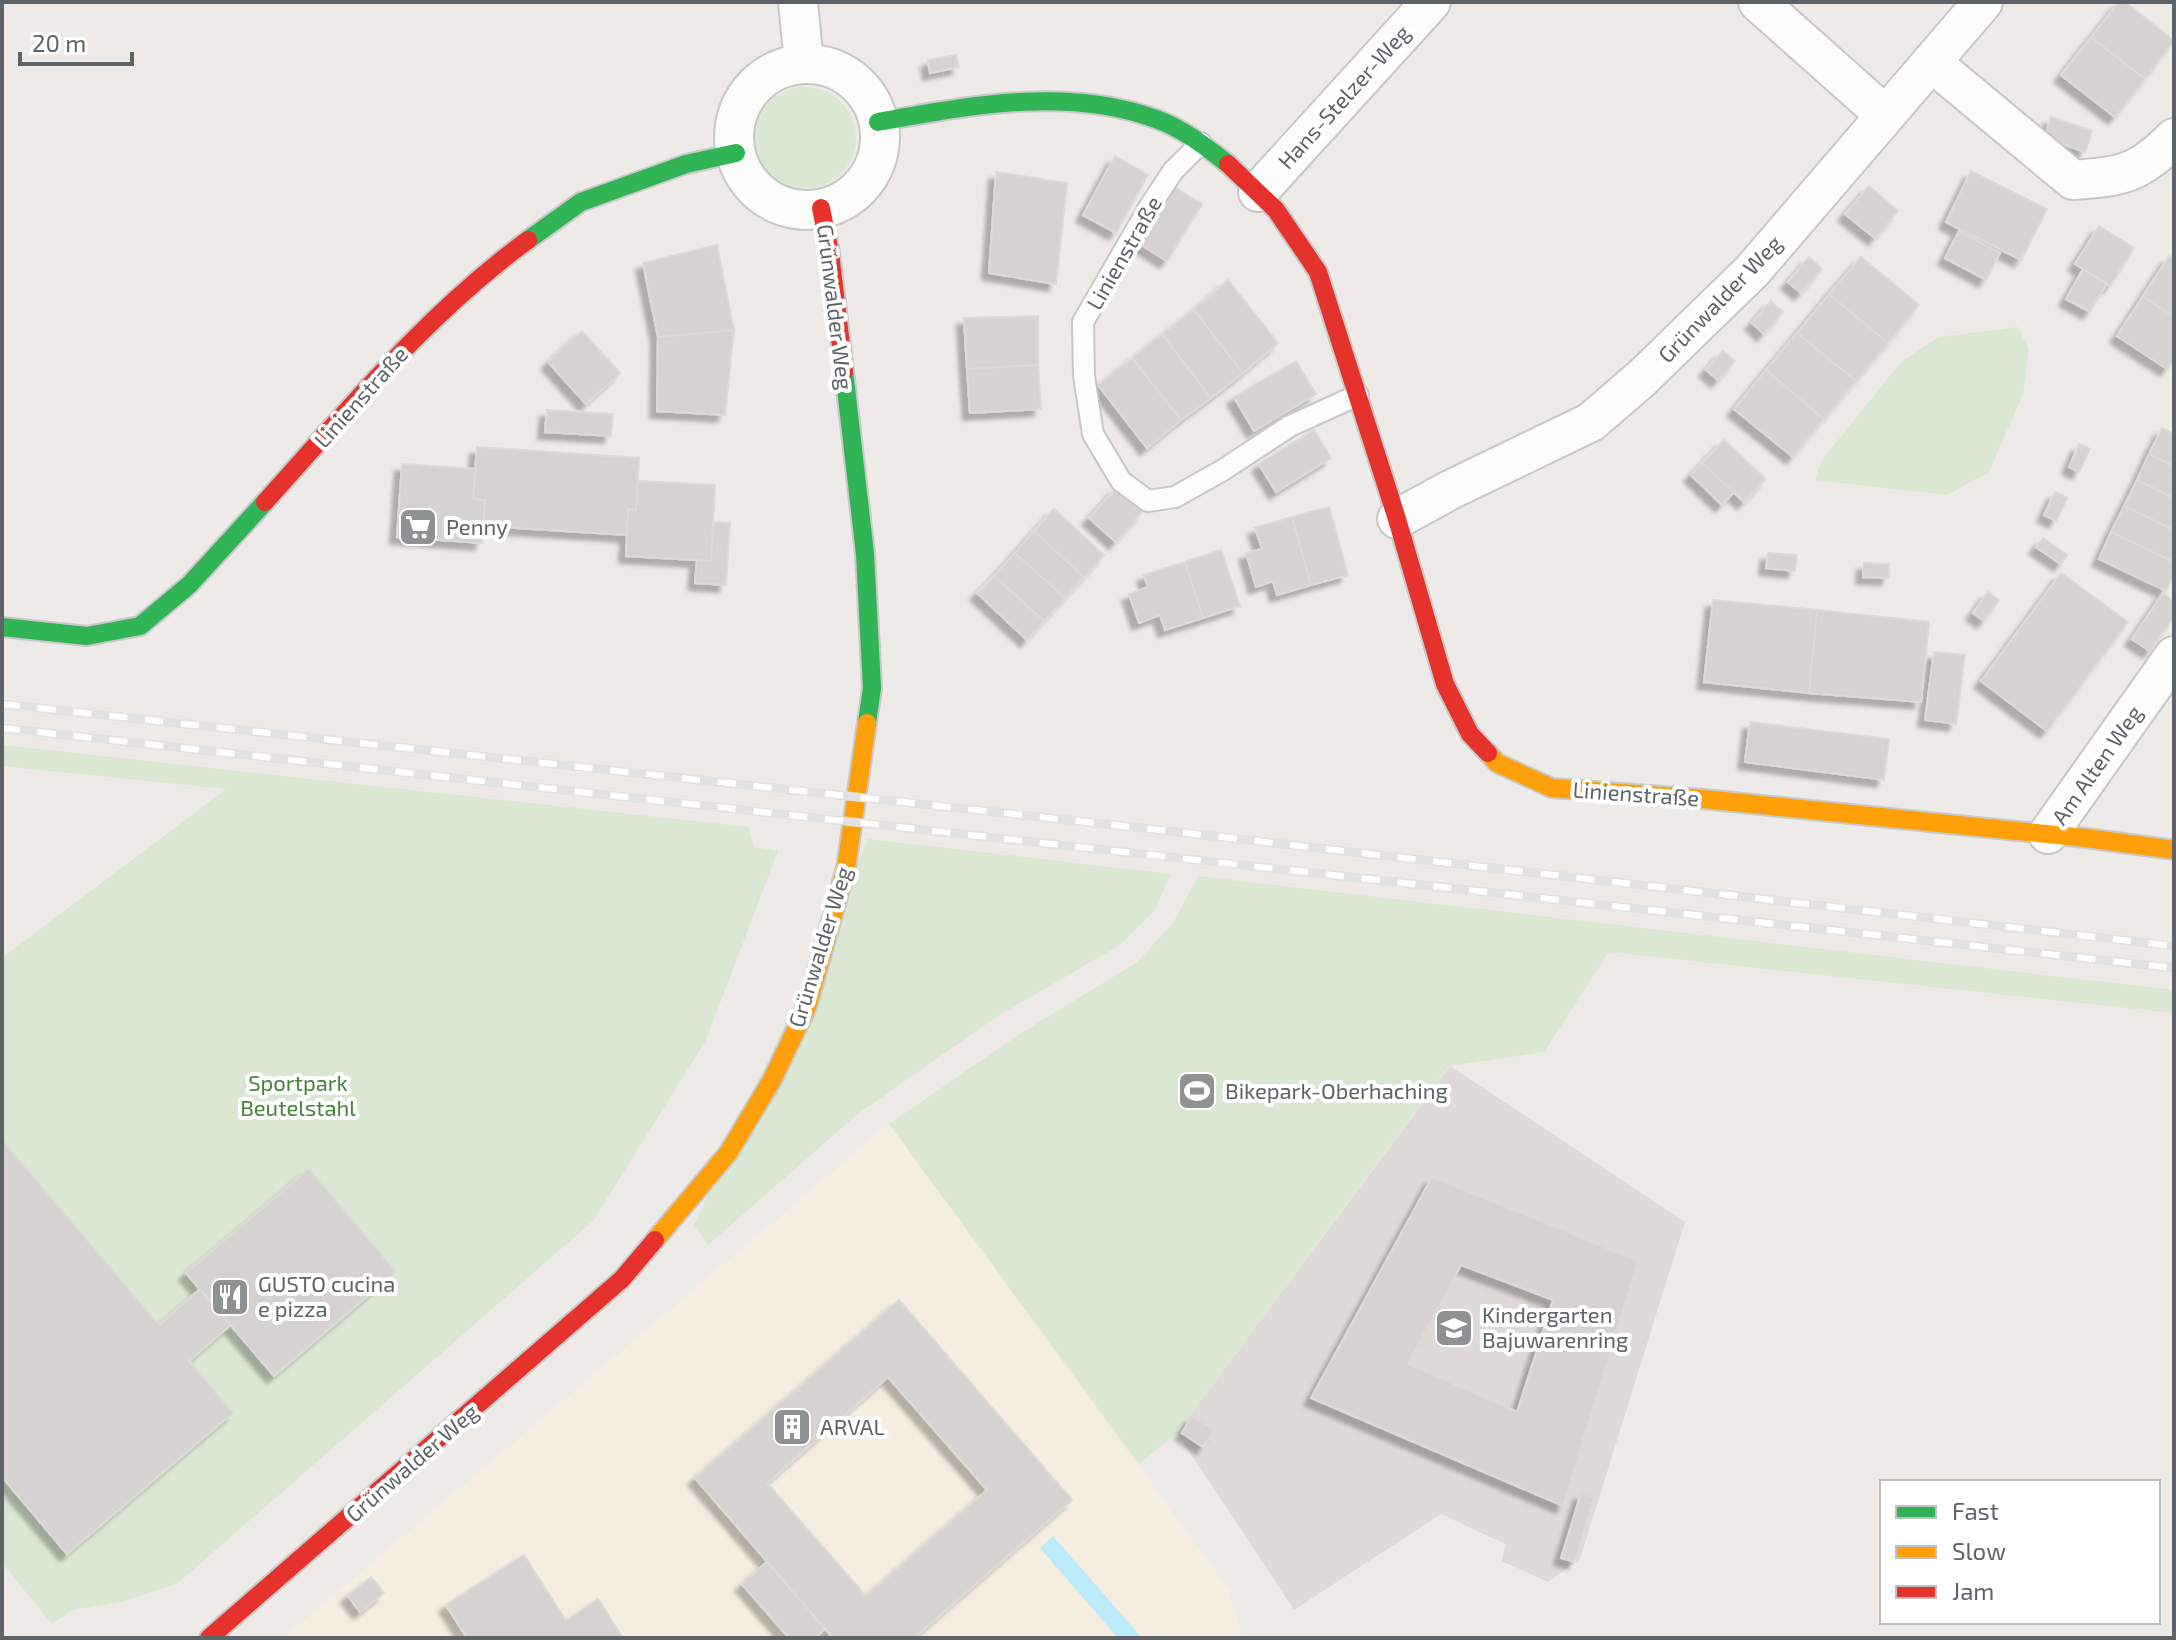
<svg xmlns="http://www.w3.org/2000/svg" width="2176" height="1640" font-family="'Exo 2',sans-serif">
	<defs>
		<filter id="shadow"><feDropShadow dx="-7" dy="7" stdDeviation="2" flood-color="#0004"/></filter>
	</defs>
	<rect width="100%" height="100%" fill="#edeae7"/>
	<!-- commercial -->
	<path fill="#f6ede1" d="M889,1124L1228,1589L1243,1638H284Z"/>
	<!-- education -->
	<path fill="#dfdad7" d="M1450,1066L1685,1222L1580,1559L1548,1582L1502,1561L1505,1544L1441,1514L1294,1610L1177,1433Z"/>
	<!-- green -->
	<path fill="#dae8d3" d="M754 138a51 51 0 1 1 102 0a51 51 0 1 1-102 0Z
		M2018,327L2029,350L2023,394L1989,472L1947,495L1815,480L1822,460L1901,362L1938,337Z
		M2,745L748,827L754,847L778,851L706,1040L593,1221L178,1583L125,1601L72,1610L52,1624L2,1563V958L226,789L2,766Z
		M868,839L1171,874L1155,910L1120,945L998,1016L859,1113L708,1245L694,1225Z
		M1198,876L2174,990V1013L1609,952L1544,1052L1449,1066L1177,1433L1139,1464L889,1124L1018,1035L1136,963L1173,923Z"/>
	<!-- water -->
	<path fill="#bbebf8" d="M1053,1536L1142,1638H1118L1040,1548Z"/>
	<!-- building -->
	<path fill="#d5d2d1" stroke="#dcdad6" stroke-width="2" fill-rule="evenodd" filter="url(#shadow)" d="M2119,2H2125L2174,41L2145,79L2091,37Z
		M2091,37L2145,79L2115,117L2061,75Z
		M956,55L959,67L930,73L928,60Z
		M2051,117L2092,131L2085,152L2044,138Z
		M1115,156L1148,175L1116,233L1083,215Z
		M1971,171L2047,209L2021,260L1946,222Z
		M996,172L1067,183L1056,284L989,273Z
		M1173,186L1202,204L1167,261L1138,243Z
		M1869,186L1898,211L1875,238L1845,214Z
		M2099,226L2134,248L2110,286L2075,264Z
		M1959,231L2000,253L1986,280L1945,258Z
		M717,245L734,330L658,337L643,263Z
		M2169,256L2174,259V317L2143,296Z
		M1809,257L1822,269L1801,293L1788,282Z
		M1861,257L1919,305L1888,343L1829,294Z
		M2083,269L2107,283L2090,312L2066,299Z
		M1228,280L1278,343L1243,373L1194,310Z
		M1829,294L1888,343L1856,381L1797,333Z
		M2143,296L2174,317V359L2167,369L2117,336Z
		M1771,301L1783,312L1764,334L1752,323Z
		M1194,310L1243,373L1211,398L1162,334Z
		M1038,316V365L967,369L964,318Z
		M734,330L725,415L657,411L658,337Z
		M582,331L620,373L586,404L548,362Z
		M1797,333L1856,381L1824,419L1766,370Z
		M1162,334L1211,398L1181,420L1132,358Z
		M1723,351L1735,361L1718,380L1706,370Z
		M1132,358L1181,420L1147,448L1098,385Z
		M1296,361L1316,394L1254,431L1234,397Z
		M1038,365L1041,409L970,413L967,369Z
		M1766,370L1824,419L1793,457L1734,409Z
		M547,410L613,414L611,436L545,432Z
		M2162,428L2174,434V466L2149,454Z
		M1314,430L1331,458L1276,492L1259,464Z
		M1724,440L1766,479L1744,502L1702,463Z
		M2079,444L2090,449L2079,472L2069,467Z
		M477,447L639,458L636,510L628,509L627,535L483,526L485,500L473,499Z
		M2149,454L2174,466V498L2137,480Z
		M1702,463L1734,492L1722,505L1691,475Z
		M402,464L476,469L473,499L485,500L482,543L397,537Z
		M2137,480L2174,498V530L2124,506Z
		M638,481L715,485L711,561L626,556L628,509L636,510Z
		M1117,487L1143,511L1116,542L1089,518Z
		M2055,492L2067,498L2056,521L2044,515Z
		M2124,506L2174,530V562L2111,532Z
		M1329,507L1348,575L1311,585L1292,517Z
		M1054,509L1104,555L1084,577L1034,531Z
		M1292,517L1311,585L1277,595L1273,581L1256,587L1246,553L1262,549L1255,528Z
		M714,522L730,523L726,585L695,583L697,560L711,561Z
		M1034,531L1084,577L1065,598L1015,553Z
		M2111,532L2174,562V574L2166,591L2099,559Z
		M2043,538L2067,555L2061,564L2036,547Z
		M1221,550L1240,606L1203,618L1185,562Z
		M1015,553L1065,598L1044,621L994,576Z
		M1768,553L1797,555L1795,571L1766,568Z
		M1185,562L1203,618L1165,630L1160,615L1139,623L1129,594L1148,587L1144,575Z
		M1864,563L1889,564V578L1863,577Z
		M2061,573L2128,622L2047,731L1981,681Z
		M994,576L1044,621L1027,640L977,593Z
		M1988,592L1999,600L1984,621L1973,613Z
		M2163,593L2174,601V616L2150,651L2132,639Z
		M1713,600L1817,610L1809,693L1704,682Z
		M1817,610L1929,622L1921,702L1809,693Z
		M1934,652L1965,655L1956,724L1925,720Z
		M1750,722L1889,739L1884,780L1745,762Z
		M2,1140L159,1325L200,1289L231,1325L189,1361L233,1413L67,1554L2,1477Z
		M309,1169L396,1272L274,1376L186,1273Z
		M1432,1177L1638,1261L1563,1506L1311,1398ZM1461,1265L1553,1300L1517,1412L1408,1364Z
		M899,1300L1072,1500L914,1638H833L695,1478ZM888,1377L987,1490L866,1596L767,1483Z
		M1192,1416L1214,1430L1203,1447L1182,1433Z
		M1581,1493L1594,1497L1575,1562L1561,1558Z
		M524,1555L566,1621L598,1599L623,1638H467L446,1605Z
		M767,1562L825,1629L815,1638H789L742,1584Z
		M371,1577L384,1593L360,1612L348,1596Z"/>
	<g fill="none" stroke-linecap="round" stroke-linejoin="round">
		<!-- lane casing -->
		<g stroke="#c7c8c7" stroke-width="24">
			<path id="lane" d="M1201,143L1173,171L1150,206L1083,322L1084,376L1093,434L1121,481L1148,501L1175,497L1223,470L1290,426L1358,395"/>
		</g>
		<!-- street casing -->
		<g stroke="#c7c8c7" stroke-width="42">
			<path id="street" d="M798,2L804,64
				M1758,2L1885,115
				M1931,62L2073,180C2121,177 2139,174 2174,138
				M734 137a73 73 0 1 1 146 0a73 73 0 1 1-146 0Z
				M1258,192L1431,2
				M1397,519L1452,489L1591,422L1642,378L1752,271L1983,2
				M2048,834L2174,656"/>
		</g>
		<!-- fast casing -->
		<g stroke="#c8c9c8" stroke-width="22">
			<path id="fast" d="M878,122C969,106 1066,86 1156,119C1182,128 1206,147 1228,164
				M528,240L581,202L686,164L736,153
				M844,371L865,554L872,688L867,723
				M2,627L87,636L140,626L189,585L265,502"/>
		</g>
		<!-- slow casing -->
		<g stroke="#c8c9c8" stroke-width="22">
			<path id="slow" d="M1488,753L1497,763L1552,788L1703,799L2086,838L2174,850
				M655,1240L729,1152L772,1080L807,1007L846,868L867,723"/>
		</g>
		<!-- jam casing -->
		<g stroke="#c8c9c8" stroke-width="22">
			<path id="jam" d="M1228,164L1276,210L1318,272L1397,519L1445,684L1470,734L1488,753
				M821,208L830,253L844,371
				M265,502C348,410 428,313 528,240
				M209,1638L622,1279L655,1240"/>
		</g>
		<!-- lane -->
		<use href="#lane" stroke="#fcfcfb" stroke-width="20"/>
		<!-- street -->
		<use href="#street" stroke="#fcfcfb" stroke-width="38"/>
		<!-- fast -->
		<use href="#fast" stroke="#30b455" stroke-width="18"/>
		<!-- slow -->
		<use href="#slow" stroke="#ff9f0a" stroke-width="18"/>
		<!-- jam -->
		<use href="#jam" stroke="#e5322d" stroke-width="18"/>
		<!-- rail casing -->
		<g stroke="#e2e2e2" stroke-width="9">
			<path id="rail" d="M2,704L1160,830L2174,946
				M2,728L2174,968"/>
		</g>
		<!-- rail -->
		<use href="#rail" stroke="#fff" stroke-width="6" stroke-dasharray="18" stroke-linecap="butt"/>
	</g>
	<!-- icons -->
	<defs>
		<g id="supermarket-square" transform="scale(2)"><rect x="-9" y="-9" width="18" height="18" rx="4" fill="#8f9293" stroke="#fff"/><path d="M-6-5.5h2.5l.6 2H6L4.5 2H-2.5L-4.4-4H-6ZM-1.5 3.2a1.3 1.3 0 1 0 .1 0ZM3 3.2a1.3 1.3 0 1 0 .1 0Z" fill="#fff"/></g>
		<g id="stadium-square" transform="scale(2)"><rect x="-9" y="-9" width="18" height="18" rx="4" fill="#8f9293" stroke="#fff"/><path d="M0-5a6.5 5 0 1 0 0 10a6.5 5 0 1 0 0-10ZM-3.5-1.8h7v3.6h-7Z" fill="#fff"/></g>
		<g id="restaurant-square" transform="scale(2)"><rect x="-9" y="-9" width="18" height="18" rx="4" fill="#8f9293" stroke="#fff"/><path d="M-5-6h1v4h1v-4h1v4h1v-4h1v5L-1.5 .5V6h-2V.5L-5-1ZM5-6V6H3V1.5H1.5Q1.5-4 5-6Z" fill="#fff"/></g>
		<g id="school-square" transform="scale(2)"><rect x="-9" y="-9" width="18" height="18" rx="4" fill="#8f9293" stroke="#fff"/><path d="M0-5L7-2L0 1L-7-2ZM-4 1L0 2.5L4 1V4Q0 6-4 4Z" fill="#fff"/></g>
		<g id="building-square" transform="scale(2)"><rect x="-9" y="-9" width="18" height="18" rx="4" fill="#8f9293" stroke="#fff"/><path d="M-4-6H4V6H1V3H-1V6H-4ZM-2.5-4.3h1.7v1.8h-1.7ZM.8-4.3h1.7v1.8H.8ZM-2.5-1h1.7V.8h-1.7ZM.8-1h1.7V.8H.8Z" fill="#fff"/></g>
	</defs>
	<g fill-rule="evenodd">
		<use href="#supermarket-square" x="418" y="527"/>
		<use href="#stadium-square" x="1197" y="1091"/>
		<use href="#restaurant-square" x="230" y="1297"/>
		<use href="#school-square" x="1454" y="1328"/>
		<use href="#building-square" x="792" y="1427"/>
	</g>
	<g text-anchor="middle" stroke-width="8" stroke-linejoin="round" paint-order="stroke">
		<!-- street labels -->
		<g font-size="22" fill="#5d6366" stroke="#fff">
			<text transform="translate(1344 97) rotate(-48)" y="8">Hans-Stelzer-Weg</text>
			<text transform="translate(1124 253) rotate(-60)" y="8">Linienstraße</text>
			<text transform="translate(1720 299) rotate(-46)" y="8">Grünwalder Weg</text>
			<text transform="translate(835 307) rotate(83)" y="8">Grünwalder Weg</text>
			<text transform="translate(361 397) rotate(-48)" y="8">Linienstraße</text>
			<text transform="translate(2097 765) rotate(-55)" y="8">Am Alten Weg</text>
			<text transform="translate(1636 794) rotate(4)" y="8">Linienstraße</text>
			<text transform="translate(820 947) rotate(-73)" y="8">Grünwalder Weg</text>
			<text transform="translate(412 1463) rotate(-41)" y="8">Grünwalder Weg</text>
		</g>
		<!-- poi labels -->
		<g font-size="22" fill="#5d6366" stroke="#fff" text-anchor="start">
			<text x="446" y="535">Penny</text>
			<text x="1225" y="1099">Bikepark-Oberhaching</text>
			<text x="258" y="1292">GUSTO cucina<tspan x="258" dy="25">e pizza</tspan></text>
			<text x="1482" y="1323">Kindergarten<tspan x="1482" dy="25">Bajuwarenring</tspan></text>
			<text x="820" y="1435">ARVAL</text>
		</g>
		<!-- park labels -->
		<g font-size="22" fill="#428535" stroke="#fff">
			<text x="298" y="1091">Sportpark<tspan x="298" dy="25">Beutelstahl</tspan></text>
		</g>
	</g>
	<!-- border -->
	<rect width="2176" height="1640" fill="none" stroke="#5d6366" stroke-width="8"/>
	<!-- legend -->
	<rect x="1880" y="1480" width="280" height="144" fill="#ffffff" stroke="#bec1c2" stroke-width="2"/>
	<rect x="1896" y="1506" width="40" height="12" fill="#30b455" stroke="#bec1c2" stroke-width="2"/>
	<text x="1952" y="1520" font-size="24" fill="#5d6366">Fast</text>
	<rect x="1896" y="1546" width="40" height="12" fill="#ff9f0a" stroke="#bec1c2" stroke-width="2"/>
	<text x="1952" y="1560" font-size="24" fill="#5d6366">Slow</text>
	<rect x="1896" y="1586" width="40" height="12" fill="#e5322d" stroke="#bec1c2" stroke-width="2"/>
	<text x="1952" y="1600" font-size="24" fill="#5d6366">Jam</text>
	<!-- scale -->
	<path d="M20 52v12h112v-12" fill="none" stroke="#5d6366" stroke-width="4"/>
	<text x="32" y="52" font-size="24" fill="#5d6366" stroke="#ffffff" stroke-width="6" paint-order="stroke">20 m</text>
</svg>
